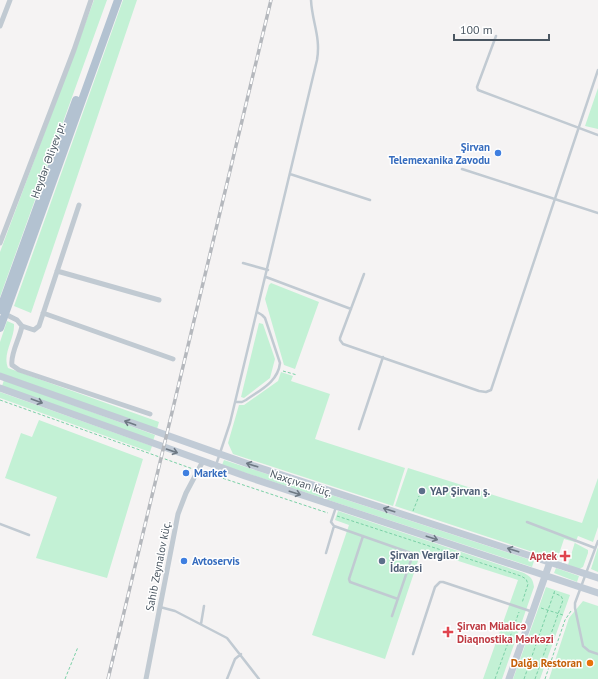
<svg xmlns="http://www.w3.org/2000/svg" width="598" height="679" font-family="'PT Sans',sans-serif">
	<rect width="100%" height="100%" fill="#f5f3f3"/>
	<!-- green -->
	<path fill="#c3f1d5" d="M94,0H107L0,297V252Z
		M123,0H137L31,313L14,306Z
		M598,88V129L585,126Z
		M271,283L319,302L295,369L284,365L265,299L269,285Z
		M7,321L14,324C15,339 2,353 8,368L159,422L157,429L0,373V342Z
		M259,323L263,324L275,359L270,378L244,398L241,397Z
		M281,372L293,376L291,381L330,394L315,439L405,468L393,506L233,454L228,443L239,405H244L278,381Z
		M4,380L155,435L153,441L2,386Z
		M0,392L152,446L150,452L0,398Z
		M39,420L143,459L107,578L36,558L57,497L5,478L21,433L32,437Z
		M224,460L534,561L532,567L222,465Z
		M408,468L582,523L598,478V527L593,542L578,536L575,543L588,550V553L583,567L579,569L568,565L575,542L564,539L557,560L395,506Z
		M338,511L524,573C531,577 533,579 534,587L502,679H483L518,580L424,550L423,553L421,552L385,659L312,635L349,525L335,520Z
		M598,547V572L591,569Z
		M556,568L579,576L577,582L554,573Z
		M546,587L570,595L540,679H513Z
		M583,601L598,606V679H549L569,618Z"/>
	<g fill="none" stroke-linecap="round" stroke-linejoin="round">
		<!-- path -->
		<path stroke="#7ad0a6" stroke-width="1" stroke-dasharray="3 2" stroke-linecap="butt" d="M283,371L297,375
			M0,400L193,469
			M204,472L328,513
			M413,511L419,496
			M337,516L521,576L526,579L528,584L522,603
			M541,608L563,615
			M539,638L553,643
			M65,679L78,647
			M495,679L519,612
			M524,679L555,590
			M535,679L563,600L561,596L554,593
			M545,679L565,620L571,611"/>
		<!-- lane -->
		<path stroke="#c1cad2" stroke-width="2.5" d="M496,36L477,87L478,90L598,135
			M462,169L598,213
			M290,174L370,200
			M243,263L268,270
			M364,274L340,338V340L343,344L479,391L486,392L491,390L598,70
			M266,277L351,309
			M235,402H242L246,400C260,390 278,382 280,363L265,318L262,315L257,312
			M359,429L383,357
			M216,465L230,423L317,60C321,37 312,22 311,0
			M336,507L331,522L334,526L411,553V560L392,616
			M527,522L595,548
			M0,524L29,535
			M363,536L349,579L350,582L398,599
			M598,541L575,603V608L583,646L589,651L598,654
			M326,553L334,526
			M160,607L175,611L227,638L259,679
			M201,624L204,606
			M413,654L435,587L440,582H443L533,612
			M227,679L235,659L241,654"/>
		<!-- street -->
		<path stroke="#c1cad2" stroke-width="5" d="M0,26L10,0
			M0,243L74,50L91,0
			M57,271L159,300
			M43,313L173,359
			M5,314L17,320L22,326C20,338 10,354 12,365L19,370L150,414
			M22,326L34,330L39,326L79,205
			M146,679L178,514L186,493L203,461"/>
		<!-- secondary -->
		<path stroke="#c1cbd6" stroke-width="7" d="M0,376L251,465L598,578
			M0,388L245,476L598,593
			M509,679L550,562"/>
		<!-- primary -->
		<path stroke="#b3c2d1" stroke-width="8" d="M0,310L76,100
			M0,328L118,0"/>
		<!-- rail casing -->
		<g stroke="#b5b8bd" stroke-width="3.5">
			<path id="rail" d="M108,679L271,0"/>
		</g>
		<!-- rail -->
		<use href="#rail" stroke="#fff" stroke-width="2" stroke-dasharray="6" stroke-linecap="butt"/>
	</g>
	<!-- one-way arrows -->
	<defs><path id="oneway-shaft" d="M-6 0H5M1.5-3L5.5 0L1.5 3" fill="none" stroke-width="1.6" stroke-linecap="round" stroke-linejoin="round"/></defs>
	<g stroke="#6e7984">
		<use href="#oneway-shaft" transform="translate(37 401) rotate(20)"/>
		<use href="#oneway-shaft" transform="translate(130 423) rotate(-160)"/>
		<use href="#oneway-shaft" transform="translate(172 451) rotate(19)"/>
		<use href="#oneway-shaft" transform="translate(252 465) rotate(-162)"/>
		<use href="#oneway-shaft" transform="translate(295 493) rotate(18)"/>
		<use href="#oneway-shaft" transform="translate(389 510) rotate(-162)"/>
		<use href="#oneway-shaft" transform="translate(432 538) rotate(18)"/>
		<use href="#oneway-shaft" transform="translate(513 550) rotate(-162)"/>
	</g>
	<!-- markers -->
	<g fill="#3f7fe0" stroke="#fff" stroke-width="1.5">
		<circle cx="498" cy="153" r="4"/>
		<circle cx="186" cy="473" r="4"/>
		<circle cx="184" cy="561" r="4"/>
	</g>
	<g fill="#5c6f8a" stroke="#fff" stroke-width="1.5">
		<circle cx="422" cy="491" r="4"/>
		<circle cx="382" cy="561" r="4"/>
	</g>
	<g fill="#e0444e" stroke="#fff" stroke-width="1.5">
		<path d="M563 550h4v4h4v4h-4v4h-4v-4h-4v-4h4z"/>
		<path d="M446 626h4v4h4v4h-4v4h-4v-4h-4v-4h4z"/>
	</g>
	<circle fill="#e8710a" stroke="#fff" stroke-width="1.5" cx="590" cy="663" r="4"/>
	<g text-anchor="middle" stroke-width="3" stroke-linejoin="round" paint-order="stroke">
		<!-- shop labels -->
		<g font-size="11" font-weight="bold" fill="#366cbe" stroke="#fff" text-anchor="start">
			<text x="490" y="151" text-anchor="end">Şirvan<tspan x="490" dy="13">Telemexanika Zavodu</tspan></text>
			<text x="194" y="477">Market</text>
			<text x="192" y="565">Avtoservis</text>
		</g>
		<!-- street labels -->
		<g font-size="11" fill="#4a5661" stroke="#fff">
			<text transform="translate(48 160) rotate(-70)" y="4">Heydər Əliyev pr.</text>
			<text transform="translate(301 483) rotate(18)" y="4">Naxçıvan küç.</text>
			<text transform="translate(158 566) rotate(-79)" y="4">Sahib Zeynalov küç.</text>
		</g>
		<!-- service labels -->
		<g font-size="11" font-weight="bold" fill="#4e5e75" stroke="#fff" text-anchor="start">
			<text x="430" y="495">YAP Şirvan ş.</text>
			<text x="390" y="559">Şirvan Vergilər<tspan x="390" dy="13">İdarəsi</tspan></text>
		</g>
		<!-- health labels -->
		<g font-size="11" font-weight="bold" fill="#be3a42" stroke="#fff" text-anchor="end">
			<text x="557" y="560">Aptek</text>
			<text x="457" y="630" text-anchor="start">Şirvan Müalicə<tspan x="457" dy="13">Diaqnostika Mərkəzi</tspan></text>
		</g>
		<!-- food labels -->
		<g font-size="11" font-weight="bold" fill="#c56008" stroke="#fff" text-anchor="end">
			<text x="582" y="667">Dalğa Restoran</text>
		</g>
	</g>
	<!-- scale -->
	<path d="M454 34v6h95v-6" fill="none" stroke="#4a5661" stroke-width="2"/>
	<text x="460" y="34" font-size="12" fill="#4a5661" stroke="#ffffff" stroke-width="3" paint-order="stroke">100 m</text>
</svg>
